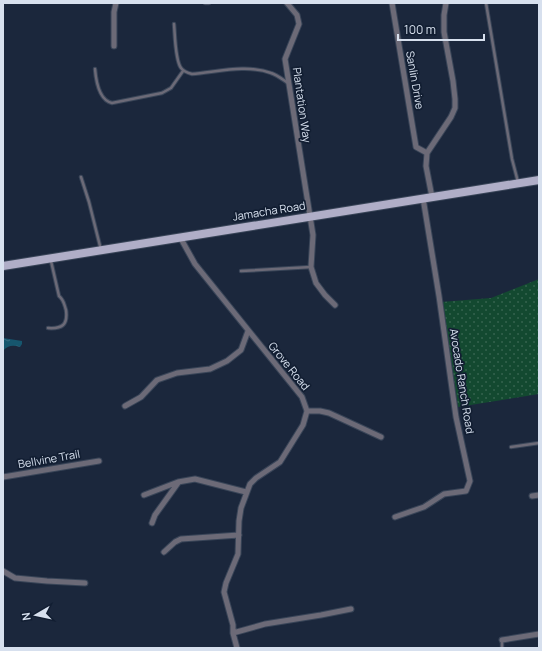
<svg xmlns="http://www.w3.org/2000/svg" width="542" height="651" font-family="Manrope,sans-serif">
	<defs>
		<pattern id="grass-dots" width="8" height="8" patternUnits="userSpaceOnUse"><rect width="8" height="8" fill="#134930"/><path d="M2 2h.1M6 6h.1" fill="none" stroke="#35634e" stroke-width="1.8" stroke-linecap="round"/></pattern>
		<pattern id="water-ripples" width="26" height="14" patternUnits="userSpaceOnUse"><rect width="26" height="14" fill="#16566e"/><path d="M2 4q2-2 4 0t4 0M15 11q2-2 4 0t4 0" fill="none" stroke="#376e83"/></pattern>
	</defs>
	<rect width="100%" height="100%" fill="#1b273c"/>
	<!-- grass -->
	<path fill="url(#grass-dots)" d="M539,279V394L458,407L441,302L491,298Z"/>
	<!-- water -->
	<path fill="url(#water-ripples)" d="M3,338L22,341V344L20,347C13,345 8,345 3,351Z"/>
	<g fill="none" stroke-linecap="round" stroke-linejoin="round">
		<!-- service casing -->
		<g stroke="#394558" stroke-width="4.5">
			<path id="service" d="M205,3H209
				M486,3L512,159L518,182
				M174,24C175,34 175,60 181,68C184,72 188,73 192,74C217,72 247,64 271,73C277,75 282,79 288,83
				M95,69C96,81 99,100 112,103L162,93L171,88L183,71
				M81,177L89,202L101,250
				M241,271L311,267
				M48,328C62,329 68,325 66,310C64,304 64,300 59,296L51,261
				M511,447L539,443
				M502,648V641"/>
		</g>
		<!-- minor casing -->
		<g stroke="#394558" stroke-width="7">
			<path id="minor" d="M287,3L297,15L299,24L285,59L313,235L311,267L316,283L325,295L335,305
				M392,3L416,147L427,153
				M114,46V12L116,3
				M432,197L426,166L427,153L451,117L455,108V99L453,81L444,32V15L446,3
				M180,237L195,264L302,397L307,411L303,425L280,462L256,478L250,484L241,508L239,521L238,554L226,583L224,592L233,625V633L237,648
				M125,406L141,397L157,380L177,373L210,369L227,361L241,350L248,331
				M307,411H320L329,413L381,437
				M3,477L99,461
				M144,495L178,482L195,479L246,492
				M532,496L539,495
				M395,517L424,507L444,494L466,491L470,481L456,417L439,296L423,198
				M152,523L155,515L178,483
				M164,552L175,542L181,539L239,535
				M3,571L15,578L47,581L85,583
				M233,633L265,624L321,615L351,609
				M502,640L539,634"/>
		</g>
		<!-- primary casing -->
		<g stroke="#394558" stroke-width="10">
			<path id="primary" d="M3,266L539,180"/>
		</g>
		<!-- service -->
		<use href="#service" stroke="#6c6a77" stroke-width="2.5"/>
		<!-- minor -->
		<use href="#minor" stroke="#6c6a77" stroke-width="5"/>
		<!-- primary -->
		<use href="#primary" stroke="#b0aec7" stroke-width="8"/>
	</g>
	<g text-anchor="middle" stroke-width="3.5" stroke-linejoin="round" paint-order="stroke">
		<!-- street labels -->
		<g font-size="11" fill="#d7e0ee" stroke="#121e32">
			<text transform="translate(415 80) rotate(80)" y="4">Sanlin Drive</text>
			<text transform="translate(302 105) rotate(82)" y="4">Plantation Way</text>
			<text transform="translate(269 211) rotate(-9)" y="4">Jamacha Road</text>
			<text transform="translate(289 366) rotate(51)" y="4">Grove Road</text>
			<text transform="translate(462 381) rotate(81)" y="4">Avocado Ranch Road</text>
			<text transform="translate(49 459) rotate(-10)" y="4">Bellvine Trail</text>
		</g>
	</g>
	<!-- border -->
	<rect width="542" height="651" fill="none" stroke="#d7e0ee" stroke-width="8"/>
	<!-- north arrow -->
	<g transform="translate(36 615) rotate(261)" stroke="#121e32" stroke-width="3" paint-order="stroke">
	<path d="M0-3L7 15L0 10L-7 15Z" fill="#d7e0ee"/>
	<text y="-6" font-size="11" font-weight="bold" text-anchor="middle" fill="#d7e0ee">N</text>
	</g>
	<!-- scale -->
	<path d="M398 34v6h86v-6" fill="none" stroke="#d7e0ee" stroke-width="2"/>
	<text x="404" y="34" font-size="12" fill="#d7e0ee" stroke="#121e32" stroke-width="3" paint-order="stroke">100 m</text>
</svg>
